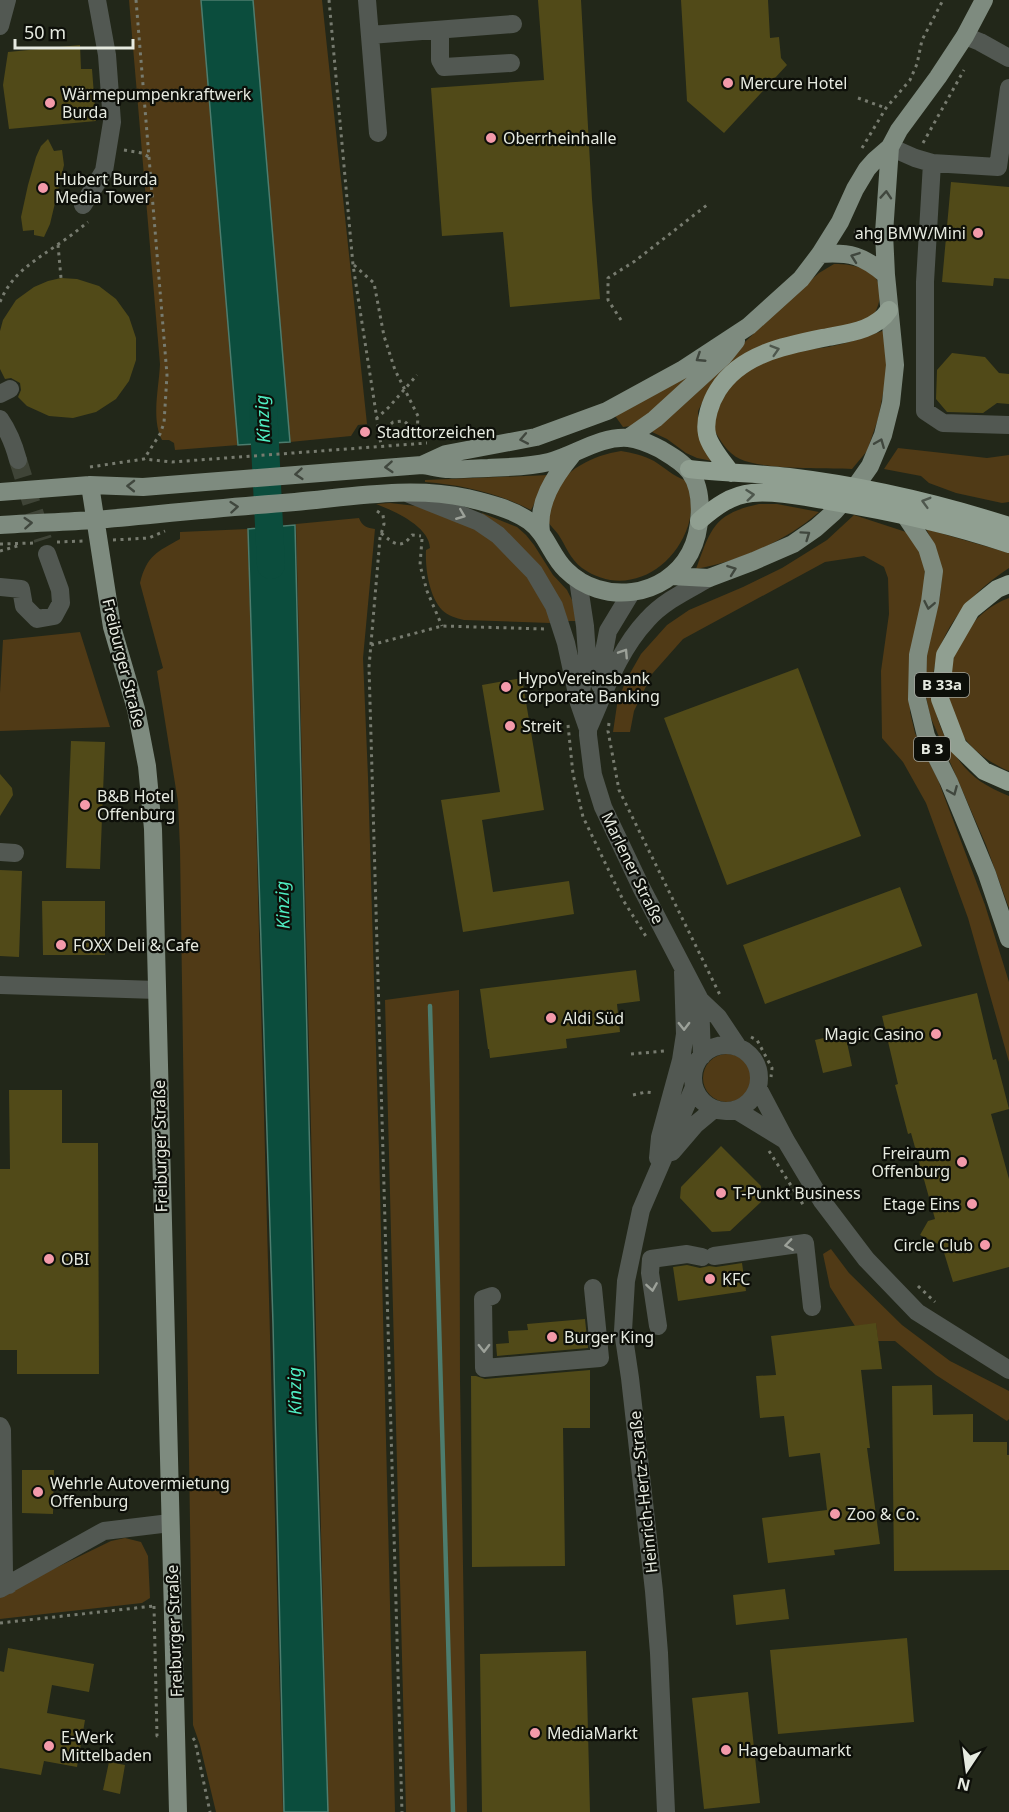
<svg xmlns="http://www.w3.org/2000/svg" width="1009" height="1812" font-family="'Noto Sans',sans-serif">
	<rect width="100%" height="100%" fill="#222719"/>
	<!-- green -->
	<path fill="#503a16" d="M129,0H201L238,445L175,450L174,443L169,440H162C151,419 159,388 160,364Z
		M253,0H322L367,424L358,425L351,436L290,442Z
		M834,264C845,264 856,265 866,270C888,281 881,308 868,323L794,336L707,393L698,411V428L712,461L697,458L686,453L667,439L652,432L784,304L819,273Z
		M885,330L887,373L878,419L867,451L852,469C824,468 764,470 740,459C727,453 720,440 713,428C716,416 719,404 726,393C738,371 776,354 800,350C809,348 819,349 828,347C848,343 866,337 885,330Z
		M713,358L639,425L623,427L613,413Z
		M898,448L987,458L1009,455V502L1002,503L956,493L929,483L921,476L884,469Z
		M621,451C632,453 643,455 654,461C667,469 671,475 687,481C691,496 693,511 688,526C673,571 624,598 582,568C570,559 566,546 558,534C554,529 550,525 546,520C548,513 549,504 552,497C562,470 594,455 621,451Z
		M549,475L531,510C497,493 463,485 425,482V480Z
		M390,503L416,506L478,527L522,567L549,614L550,623L464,620C456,618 448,616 442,610C429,596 425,568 426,550L430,548C429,526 394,511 376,504Z
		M759,504H777L819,512C786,541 740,561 696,569C711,529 713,514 759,504Z
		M482,513L517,527L526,535L534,545L553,575L567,590L574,604L577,621H566L483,517Z
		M854,515L906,532L919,547L925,566L924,593L911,671L910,712L915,733L938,780L985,905L1009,982V1062L968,918L926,803L903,762L882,738L881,671L889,614L888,578L884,567L864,556L825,562L683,639L652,674L634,711L630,732H613L617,705L625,682L641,654L667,625L689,610L743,587L782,568L827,540Z
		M359,518C362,526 367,528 375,529L363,658L368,777L379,1150L395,1812H328L296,524Z
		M248,529L283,1812H216L200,1745L193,1725L180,848L178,802L157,671L163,668L140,583C147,555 157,552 180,539V532Z
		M926,529L1009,553V568C950,606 911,670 946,739C962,770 977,783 1009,796V908L986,845L930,716L925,691L927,654L940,596L942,576L936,548Z
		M1009,598V771C989,763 966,746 957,726C935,679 959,616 1009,598Z
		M80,632L110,727L0,731V693L3,640Z
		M459,990L460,1381L467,1812H406L385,1000Z
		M703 1078a24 24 0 1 1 48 0a24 24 0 1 1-48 0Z
		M831,1249L849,1273L902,1325L950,1361L1009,1391V1419L1007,1421L936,1375L895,1341H878L876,1324L855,1326L830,1287L823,1254Z
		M125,1538L141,1542L148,1556L150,1598L142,1603L0,1619V1595L111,1541Z"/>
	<!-- water -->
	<path fill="#0b4d3d" stroke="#4d7c6e" stroke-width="1.5" d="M201,0H253L290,442L238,445Z
		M295,525L316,1420L328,1812H284L273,1324L248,529Z"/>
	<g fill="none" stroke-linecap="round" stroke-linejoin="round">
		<!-- stream -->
		<path stroke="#4d7c6e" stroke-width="4.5" d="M430,1006L453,1812"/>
		<!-- river -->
		<path stroke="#0b4d3d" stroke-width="28" d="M263,405L271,565"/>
	</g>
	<!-- building -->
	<path fill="#514a18" d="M538,0H581L592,199L600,299L510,307L503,232L442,236L431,88L544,80Z
		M681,0H768L770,38L779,37L781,58L787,65L724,133L687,101Z
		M80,45L81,69H92L96,121L9,129L3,85L8,52Z
		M48,139L54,151L62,150L64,165L50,224L44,237L34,235V230L23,231L21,217L28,185L36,157L41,146Z
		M951,182L1009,187V279L994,278L993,286L942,282Z
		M61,278L77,279L99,286L116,299L129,317L136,338V360L129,381L116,399L96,412L73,418L49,416L27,406L18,397L21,390L20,383L11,378L5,379L0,369V331L3,320L16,300L34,287L48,281Z
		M952,353L985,357L999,373L1009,374V404L997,403L983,413L947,412L936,399L937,370Z
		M798,668L861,836L727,885L664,718Z
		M522,678L544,810L482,820L493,892L569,881L574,914L463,932L441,800L500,792L482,685Z
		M71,741L105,742L100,869L66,868Z
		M0,774L12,788L13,795L0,816Z
		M0,870L22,871L19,957L0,956Z
		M900,887L922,946L765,1004L743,945Z
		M42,901H105V955H43Z
		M636,970L640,1001L617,1004L620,1032L566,1039L567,1048L490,1058L489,1049H488L480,989Z
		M977,993L993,1060L996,1059L1009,1109L991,1114L1009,1179V1267L953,1282L942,1246L920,1235L928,1221L935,1219L911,1133L908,1134L895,1085L898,1084L882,1016Z
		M845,1033L852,1066L823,1073L815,1040Z
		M9,1090H62V1143H98L99,1374H17V1350H0V1169H10Z
		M721,1146L761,1186V1202L730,1231L712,1232L680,1198L681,1187Z
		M742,1263L746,1291L678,1301L673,1267L687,1265L700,1268L709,1266L716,1267Z
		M585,1319L588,1348L497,1356L496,1344L509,1343L508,1331L528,1330L527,1324Z
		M876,1323L882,1369L861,1370L870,1448H867L880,1544L834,1550L835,1555L768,1563L762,1518L827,1510L820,1453L789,1457L784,1416L760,1418L756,1376L776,1375L771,1336Z
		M590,1370V1428H563L565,1566L472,1567L471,1376H476L485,1379Z
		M932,1385L933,1415L973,1414V1442H1007V1455H1009V1570L894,1571L892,1386Z
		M22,1470H54L53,1514L22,1513Z
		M785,1589L789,1619L736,1625L733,1595Z
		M907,1638L914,1722L778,1734L770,1650Z
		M8,1648L94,1664L89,1692L52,1685L47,1713L85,1720L77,1767L44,1761L41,1775L0,1768V1671L4,1672Z
		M586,1651L590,1812H482L480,1654Z
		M748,1692L760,1803L704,1809L692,1698Z
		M109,1762L125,1765L120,1794L103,1790Z"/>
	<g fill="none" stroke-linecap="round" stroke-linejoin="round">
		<!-- minor-tunnel -->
		<path stroke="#3f4437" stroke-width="18" stroke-dasharray="18 9" stroke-linecap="butt" d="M18,460L43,540"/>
		<!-- path -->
		<path stroke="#777b6f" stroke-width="3" stroke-dasharray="3 4.5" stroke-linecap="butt" d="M136,0L167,375L164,423L160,434L144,459
			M329,0L353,265L381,445
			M858,98L886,108
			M923,143L964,70
			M862,148L886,108L910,80L917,64L922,40L943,0
			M124,150L142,153L149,157
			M59,192L70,198
			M854,231L868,234
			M58,245L61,278
			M354,265L374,283L384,336L395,370L418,416L417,432
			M0,302C12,273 33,262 57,245C68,238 78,230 88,222
			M621,320L608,300V278L635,261L707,205
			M376,419L389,407L417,375
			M380,434L393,422L404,421L417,432
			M90,467L144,459L172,462L427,443
			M377,511L383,515L384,524L380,538L369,667L402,1812
			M381,533C394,544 401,550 412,535L421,536
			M422,539L420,565L427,591L442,626
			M113,540L149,538L165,531
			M57,542L83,541
			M0,544L35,543
			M0,551L21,545
			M371,645L442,626L546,629
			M609,723L608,731L619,790L720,995
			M568,725L573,774L583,817L623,900L647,938
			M751,1037L757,1040L772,1068L771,1077
			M631,1054L665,1051
			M633,1095L646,1092L654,1093
			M769,1151L804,1206
			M918,1286L935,1302
			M154,1606L157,1736H160
			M0,1623L154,1606
			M193,1738L195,1741L210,1812"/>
		<!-- minor -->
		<path stroke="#525852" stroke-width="18" d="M367,0L378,133
			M0,26L7,0
			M440,30V60L444,67L511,63
			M370,35L513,24
			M965,36L980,42L1009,58
			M1009,88L998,167L932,163L925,282V411L943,423L1009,425
			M890,147L915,158L932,163
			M83,205L104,171L112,122L107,55L97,0
			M0,394L10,389
			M0,419C9,432 14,445 18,460
			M409,494L479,522L498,535L534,572L554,606L566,643L579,703L588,729
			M709,578C688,590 664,601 647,620C618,651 605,691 588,729V735L593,775L603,807L641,887L700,1000L718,1017L738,1047
			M578,580L585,626L587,655L581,692
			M0,587L21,589L24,606L37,619L54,616L61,603L60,590L47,554
			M600,685L602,662L608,631L631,593
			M0,852L15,853
			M0,985L157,990
			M700,1000L702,1056
			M693 1078a33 33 0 1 1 66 0a33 33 0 1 1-66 0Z
			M758,1088L786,1141L822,1201L866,1259L917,1312L1009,1370
			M736,1110L785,1140
			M672,1152L696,1124L714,1109
			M658,1158L660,1137L681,1060L685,1034L683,972
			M714,1256L805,1243L812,1307
			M492,1296L483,1299L484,1368L600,1358L593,1288
			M658,1326L650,1273L651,1259L687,1254L702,1257
			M0,1426L2,1430L4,1573L9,1585
			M0,1589L104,1531L170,1523
			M666,1812L659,1653L654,1591L630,1378L623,1331L626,1281L641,1210L694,1087"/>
		<!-- major -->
		<path stroke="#7e8b7f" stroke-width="18" d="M820,254C850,252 862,255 886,275
			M628,438L655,419L724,356L736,341
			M422,465L446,454L536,437L607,411L682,370L749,326L801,279L820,254L840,222L855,189L867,169L875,160L890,147
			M90,485L112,627L136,709L147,766L153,829L178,1812
			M0,492L90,485L143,487L422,465C431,466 440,469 449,469C462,470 475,468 488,468C508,467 529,467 549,462C576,455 599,436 628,438C640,439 650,444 660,449C670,455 683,462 690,472C705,493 701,532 690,553C666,598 602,606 566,570C551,556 547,534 529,521C512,509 488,503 467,498C411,486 351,497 295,502C228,507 161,514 95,520C63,522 32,523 0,525
			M906,517L927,548L934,571L930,602L918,655L917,699L926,736L949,782L987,874L1009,939
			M541,532C537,503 554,477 572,455
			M671,576L709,578L754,561L793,544L816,528L834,512L851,493L870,466L883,435L891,403L895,365L886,275L884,233L890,147L899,130L938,77L965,36L984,0"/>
		<!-- highway -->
		<path stroke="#909f91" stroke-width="18" d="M689,469C722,473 756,473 789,477C864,486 937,503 1009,526
			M731,473C724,463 709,446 707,434C704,420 711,401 718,390C741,353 788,345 828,337C849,333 876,330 889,310
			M699,521C715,507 731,495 752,493C777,491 804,497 829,501C890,511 951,524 1009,544
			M1009,584L997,589L971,610L945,655L940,699L958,746L984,771L1009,782"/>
	</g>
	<!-- one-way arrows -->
	<defs><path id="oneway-chevron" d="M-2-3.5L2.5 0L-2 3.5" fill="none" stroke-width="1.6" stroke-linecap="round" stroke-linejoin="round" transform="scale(1.5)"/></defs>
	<g stroke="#40473e">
		<use href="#oneway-chevron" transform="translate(886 195) rotate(-86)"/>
		<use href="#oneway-chevron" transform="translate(855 257) rotate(-160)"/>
		<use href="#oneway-chevron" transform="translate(700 358) rotate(147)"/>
		<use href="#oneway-chevron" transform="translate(524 439) rotate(169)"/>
		<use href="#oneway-chevron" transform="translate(880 443) rotate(-68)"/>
		<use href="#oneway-chevron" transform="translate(389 467) rotate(176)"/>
		<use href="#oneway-chevron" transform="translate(299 474) rotate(175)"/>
		<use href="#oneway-chevron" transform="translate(131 486) rotate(-179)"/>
		<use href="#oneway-chevron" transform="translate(234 507) rotate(-5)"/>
		<use href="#oneway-chevron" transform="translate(28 523) rotate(-4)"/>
		<use href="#oneway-chevron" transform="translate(806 535) rotate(-35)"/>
		<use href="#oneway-chevron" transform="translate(732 570) rotate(-20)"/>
		<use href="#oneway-chevron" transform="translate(929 605) rotate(101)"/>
		<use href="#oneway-chevron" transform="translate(953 791) rotate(67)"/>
	</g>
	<g stroke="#4e574d">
		<use href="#oneway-chevron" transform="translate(775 350) rotate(-17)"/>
		<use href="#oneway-chevron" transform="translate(750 495) rotate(-6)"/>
		<use href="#oneway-chevron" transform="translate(926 502) rotate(-164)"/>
	</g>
	<g stroke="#9ca199">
		<use href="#oneway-chevron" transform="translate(461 515) rotate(22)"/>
		<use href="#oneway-chevron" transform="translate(624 653) rotate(-57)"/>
		<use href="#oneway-chevron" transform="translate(684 1026) rotate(89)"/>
		<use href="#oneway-chevron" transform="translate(789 1245) rotate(172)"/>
		<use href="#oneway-chevron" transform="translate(652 1287) rotate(81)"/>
		<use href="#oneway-chevron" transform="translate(484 1348) rotate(89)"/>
	</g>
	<!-- markers -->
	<g fill="#f39aaa" stroke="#0d0f09" stroke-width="2">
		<circle cx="728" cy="83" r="6"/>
		<circle cx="50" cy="103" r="6"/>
		<circle cx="491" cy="138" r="6"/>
		<circle cx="43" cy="188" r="6"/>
		<circle cx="978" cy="233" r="6"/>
		<circle cx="365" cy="432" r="6"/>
		<circle cx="506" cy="687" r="6"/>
		<circle cx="510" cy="726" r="6"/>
		<circle cx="85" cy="805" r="6"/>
		<circle cx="61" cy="945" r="6"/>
		<circle cx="551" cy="1018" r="6"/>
		<circle cx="936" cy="1034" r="6"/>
		<circle cx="962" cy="1162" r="6"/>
		<circle cx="721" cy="1193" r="6"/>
		<circle cx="972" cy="1204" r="6"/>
		<circle cx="985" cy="1245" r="6"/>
		<circle cx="49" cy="1259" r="6"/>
		<circle cx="710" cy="1279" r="6"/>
		<circle cx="552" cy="1337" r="6"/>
		<circle cx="38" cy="1492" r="6"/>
		<circle cx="835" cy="1514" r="6"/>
		<circle cx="535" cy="1733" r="6"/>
		<circle cx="49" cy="1746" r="6"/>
		<circle cx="726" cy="1750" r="6"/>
	</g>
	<g text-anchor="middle" stroke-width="4.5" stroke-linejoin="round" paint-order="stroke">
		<!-- shield labels -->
		<g fill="#0d0f09" stroke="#a5a8a0" stroke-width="1.5">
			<rect x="915" y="673" width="54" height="24" rx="4.5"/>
			<rect x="914" y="737" width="36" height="24" rx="4.5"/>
		</g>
		<g font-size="15" font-weight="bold" fill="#e6eae0">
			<text x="942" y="690">B 33a</text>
			<text x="932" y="754">B 3</text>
		</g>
		<!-- poi labels -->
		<g font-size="16" fill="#e6eae0" stroke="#0d0f09" text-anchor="start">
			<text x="740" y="89">Mercure Hotel</text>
			<text x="62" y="100">Wärmepumpenkraftwerk<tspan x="62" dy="18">Burda</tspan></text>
			<text x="503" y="144">Oberrheinhalle</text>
			<text x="55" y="185">Hubert Burda<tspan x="55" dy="18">Media Tower</tspan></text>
			<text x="966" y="239" text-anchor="end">ahg BMW/Mini</text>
			<text x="377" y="438">Stadttorzeichen</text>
			<text x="518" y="684">HypoVereinsbank<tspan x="518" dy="18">Corporate Banking</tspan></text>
			<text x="522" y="732">Streit</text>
			<text x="97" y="802">B&amp;B Hotel<tspan x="97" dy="18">Offenburg</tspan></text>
			<text x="73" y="951">FOXX Deli &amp; Cafe</text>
			<text x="563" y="1024">Aldi Süd</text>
			<text x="924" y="1040" text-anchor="end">Magic Casino</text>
			<text x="950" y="1159" text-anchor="end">Freiraum<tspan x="950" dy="18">Offenburg</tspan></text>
			<text x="733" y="1199">T-Punkt Business</text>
			<text x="960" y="1210" text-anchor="end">Etage Eins</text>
			<text x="973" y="1251" text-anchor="end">Circle Club</text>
			<text x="61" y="1265">OBI</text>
			<text x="722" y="1285">KFC</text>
			<text x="564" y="1343">Burger King</text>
			<text x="50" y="1489">Wehrle Autovermietung<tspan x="50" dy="18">Offenburg</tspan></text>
			<text x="847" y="1520">Zoo &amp; Co.</text>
			<text x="547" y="1739">MediaMarkt</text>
			<text x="61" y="1743">E-Werk<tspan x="61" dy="18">Mittelbaden</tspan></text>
			<text x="738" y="1756">Hagebaumarkt</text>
		</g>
		<!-- street labels -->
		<g font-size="16" fill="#e6eae0" stroke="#0d0f09">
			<text transform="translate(124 663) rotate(76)" y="6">Freiburger Straße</text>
			<text transform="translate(633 868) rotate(64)" y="6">Marlener Straße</text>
			<text transform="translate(160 1146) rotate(-91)" y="6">Freiburger Straße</text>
			<text transform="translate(643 1492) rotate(-96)" y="6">Heinrich-Hertz-Straße</text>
			<text transform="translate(174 1631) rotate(-92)" y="6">Freiburger Straße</text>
		</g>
		<!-- water labels -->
		<g font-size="18" font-style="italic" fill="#4fedc2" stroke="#0d0f09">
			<text transform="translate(263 419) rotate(-93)" y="6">Kinzig</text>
			<text transform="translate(283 905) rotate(-92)" y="6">Kinzig</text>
			<text transform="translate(295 1391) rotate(-91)" y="6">Kinzig</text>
		</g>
	</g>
	<!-- north arrow -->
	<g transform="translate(967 1770) rotate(193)" stroke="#0d0f09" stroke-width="4.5" paint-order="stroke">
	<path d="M0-4.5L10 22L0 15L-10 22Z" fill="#e6eae0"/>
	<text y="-9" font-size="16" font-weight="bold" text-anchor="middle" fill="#e6eae0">N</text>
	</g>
	<!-- scale -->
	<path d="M15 39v9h118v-9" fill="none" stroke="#e6eae0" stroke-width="3"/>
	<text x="24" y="39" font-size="18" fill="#e6eae0" stroke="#0d0f09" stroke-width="4.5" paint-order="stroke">50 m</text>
</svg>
